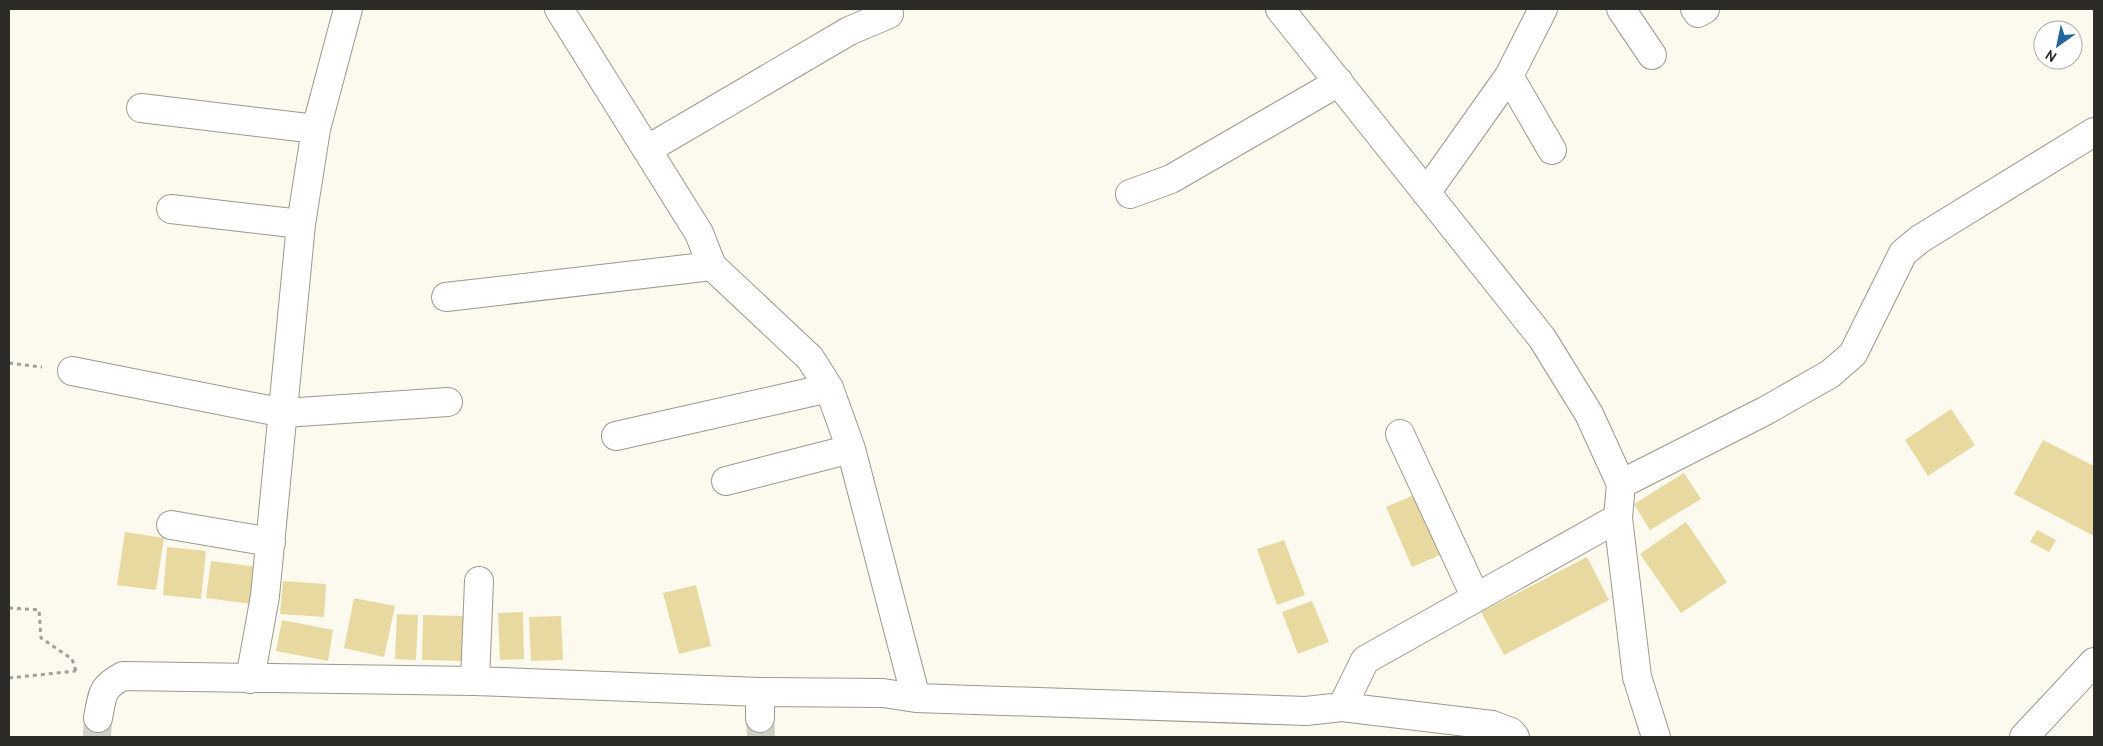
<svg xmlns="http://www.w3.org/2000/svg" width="2103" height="746" font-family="Cabin,sans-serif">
	<rect width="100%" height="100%" fill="#fcfaef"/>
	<!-- building -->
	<path fill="#e8d9a0" d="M1951,409L1975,445L1928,476L1905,440Z
		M2043,440L2094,466V536L2014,494Z
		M1684,473L1701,499L1650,530L1634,504Z
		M1419,493L1445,553L1412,567L1386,507Z
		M1686,522L1727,582L1681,613L1640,554Z
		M2037,530L2056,540L2049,552L2030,542Z
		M125,532L164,538L156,590L117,585Z
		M1284,540L1305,595L1277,605L1257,549Z
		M167,547L206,551L201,599L163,595Z
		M1587,557L1609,600L1504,655L1481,612Z
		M211,561L257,567L252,604L206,598Z
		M283,581L326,584L324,617L280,614Z
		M696,585L711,646L679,654L663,593Z
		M354,598L395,606L384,657L344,648Z
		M1312,601L1329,642L1298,654L1282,612Z
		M523,612L524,659L500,660L498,613Z
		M397,614L418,615L416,660L395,659Z
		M423,615L464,616L463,661L422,660Z
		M561,616L563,660L531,661L529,617Z
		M282,620L333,630L328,661L276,651Z"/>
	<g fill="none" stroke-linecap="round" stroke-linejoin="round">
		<!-- minor-tunnel -->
		<path stroke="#d2d1c7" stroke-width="28" stroke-dasharray="28 14" stroke-linecap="butt" d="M760,718L761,737
			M97,737L98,718"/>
		<!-- minor casing -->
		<g stroke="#9b988f" stroke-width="30">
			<path id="minor" d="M559,9L699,233L712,266L810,358L829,388L851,449L916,698
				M1280,9L1542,338L1589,414L1621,484L1618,518L1365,660L1342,707
				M1621,9L1652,55
				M1695,9L1698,13L1705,9
				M1509,76L1552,150
				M141,108L316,129
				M648,149L849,31L889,14
				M1426,193L1509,76L1543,9
				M1130,194L1171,179L1339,82
				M171,209L301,224
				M446,297L712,266
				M72,371L284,413L448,402
				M1400,434L1475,596
				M616,436L829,388
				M726,481L851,449
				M1621,484L1765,411L1830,374L1853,354L1903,253L1920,239L2094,132
				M1618,518L1637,677L1656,737
				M171,525L271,542
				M250,679L265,596L301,224L316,129L348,9
				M475,681L479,581
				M98,718C103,693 101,688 123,676L475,681L760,692L883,693L916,698L1306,711L1342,707L1492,725L1511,732L1515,737
				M760,718V692
				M2024,737L2094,662"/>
		</g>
		<!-- path -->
		<path stroke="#a19f98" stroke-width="3" stroke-dasharray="4 4" stroke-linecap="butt" d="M9,363L42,367
			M9,608L39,610L41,638L72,659L76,671L79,673
			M9,678L76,671"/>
		<!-- minor -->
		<use href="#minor" stroke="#fff" stroke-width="28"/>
	</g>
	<!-- border -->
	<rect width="2103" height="746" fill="none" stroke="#2c2b27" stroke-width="20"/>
	<!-- north arrow -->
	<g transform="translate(2058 45) rotate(213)"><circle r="24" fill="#ffffff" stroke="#abaaa9"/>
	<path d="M0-4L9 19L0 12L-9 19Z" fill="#24669b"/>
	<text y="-8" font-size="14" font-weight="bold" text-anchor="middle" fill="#2c2b27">N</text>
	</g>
</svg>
